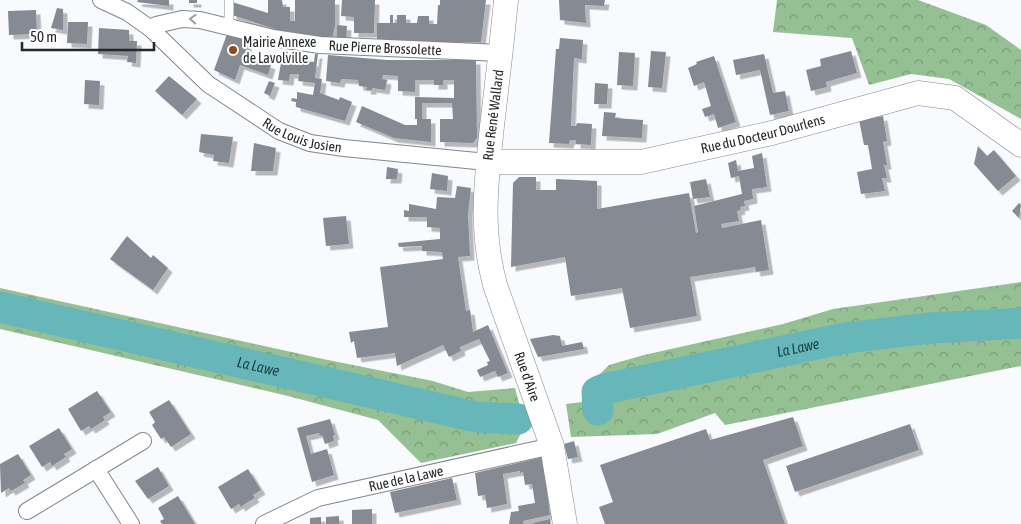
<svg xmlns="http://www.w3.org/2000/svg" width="1021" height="524" font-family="'Asap Condensed',sans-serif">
	<defs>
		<pattern id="forest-crowns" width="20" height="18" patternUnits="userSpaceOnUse" patternTransform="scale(1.25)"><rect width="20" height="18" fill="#95c093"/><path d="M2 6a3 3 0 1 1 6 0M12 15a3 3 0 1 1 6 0" fill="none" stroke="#799c78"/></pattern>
		<filter id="shadow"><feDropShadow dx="4.5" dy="4.5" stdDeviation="0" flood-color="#0004"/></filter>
	</defs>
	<rect width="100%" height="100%" fill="#f8fafe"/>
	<!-- forest -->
	<path fill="url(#forest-crowns)" d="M777,0H918L986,25L1021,50V119L949,79L911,74L869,85L852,38L773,32Z
		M1021,282V366L725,425L715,413L657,434L571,437L566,404L598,400L596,378L609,365L644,355L783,324L833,309Z
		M0,288L323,359L433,381L468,392L515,388L525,425L516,443L421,463L378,420L288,396L0,329Z"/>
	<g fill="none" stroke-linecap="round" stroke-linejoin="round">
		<!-- river -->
		<g stroke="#67b6b9" stroke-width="31">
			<path id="s1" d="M0,307L476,417L518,419"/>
			<path id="s2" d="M598,410L597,392L604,389L845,338L930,328L1021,323"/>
		</g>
	</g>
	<!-- building -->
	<path fill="#868a92" filter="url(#shadow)" d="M138,0H169V6L137,2Z
		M189,0H197V3H189Z
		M268,0H282L283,7H290V21H295V0H335V25L332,40L290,34L232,15V2L268,13Z
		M342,0H375L374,33H354V17L341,16Z
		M440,0H486L481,42H377V23H390V15H393V23H397V15H406V23H417L418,16H429V24H437L438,5H440Z
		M559,0H605L604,6L585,5L586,23L560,20Z
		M57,8L63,9V30L51,28Z
		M36,10L37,34L9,35L8,11Z
		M68,22H88L87,44L67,43Z
		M337,25L347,26L346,41L337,40Z
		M99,28L129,30V41H137L136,63L127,62L128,56L98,54Z
		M227,34L249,41L242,59L248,61L249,57L271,65L268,75L240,65L235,80L214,70Z
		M560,38L583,40L582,59L574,58L571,126H576L577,123L592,124L591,145L576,144V140H570L569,144L549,143L556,49H559Z
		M283,51L288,52L287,59L314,62L315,54H318L315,78L322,79L320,93L339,100L340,97L352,102L345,121L296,107V102L291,101L292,98L297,99V92L313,95L315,83L298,81L299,74H290L289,81L278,80Z
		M651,51L666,52L662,88L648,87Z
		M851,51L857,73L826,82L827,87L811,91L806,70L821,66L820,59Z
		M619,52L635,53L633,86L617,85Z
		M764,54L773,93L785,91L789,111L770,115L760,70L736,75L733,60Z
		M328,55L387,60H476L477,138L473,143L440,142V119H453L452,103H422V119H431V142L394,138L356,122L362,106L405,125H417V119H415V97L454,98V80H443V85H434V80H415V92L398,91V76L383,75L382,79L387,80L385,90L372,88V90H366L367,87L359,86L358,80L341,79L340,83L326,81Z
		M714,56L736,122L718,128L714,114L705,117L702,109L711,106L704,82L694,86L688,68L697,64L696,62Z
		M169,76L197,99L182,115L155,91Z
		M85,80L100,81L99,105L84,104Z
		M269,81L275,83L270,96L264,93Z
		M595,83L608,84L607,104H594Z
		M604,112L616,113L615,118L643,120L642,138L602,136Z
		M883,116L887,141L883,142L887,165H884L887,178H882L885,191L861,194L857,172L872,169L868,145H864L859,120Z
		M201,134L233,137L229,163L213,161L214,155L199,152Z
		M254,143L276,148L273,171H251Z
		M978,146L987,156L994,150L1016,176L998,191L974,164Z
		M762,153L767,187L752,189L753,199L744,201L745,206L740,207L741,210L737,211L739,221L721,224L722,228L761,220L769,270L756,272L755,267L690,277L697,316L630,328L622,288L571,296L565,257L511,267L513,183L519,177H536V190H556V179L597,181V209L689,193L696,233L698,232L694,206L742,194L739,176L731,178L728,163L736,160L738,171L754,168L752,156Z
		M387,167L398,169L397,179H386Z
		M432,173L448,176L447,191L430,189Z
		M706,179L710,197L693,199L690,182Z
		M457,186L471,188L468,215L470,256L458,257L466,311L470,310L473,332L488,325L508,373L498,377L495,371L480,377L477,370L488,365L487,362L490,361L479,339L460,347L461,351L449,357L443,345L397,366L395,353L357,358L354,341L351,343L349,332L388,327L380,267L443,259L442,252L422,251V246L399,247L398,243L440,239V228L427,227V217H404V210L409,211V204L436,209L437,197L455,198Z
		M1019,203L1021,205L1019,218L1012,211Z
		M346,216L349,244L326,246L323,218Z
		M127,236L151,258L153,255L168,268L153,290L110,259Z
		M553,335L560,336L562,346L582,342L584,349L538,357L530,339Z
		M97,391L111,412L103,417L105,420L91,429L89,426L81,431L68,409Z
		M169,400L191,434L171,447L164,437L161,439L152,425L155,422L149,412Z
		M793,417L803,446L763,460L785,524H605L599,507L613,502L600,465L706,429L710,440Z
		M330,419L335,435L333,436L334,441L325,444L322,435L320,436L319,433L306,436L311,454L327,449L334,475L312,482L297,428Z
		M910,424L919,450L795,492L786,466Z
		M59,428L72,449L64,454L66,457L52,466L50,462L42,467L29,446Z
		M574,441L578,457L568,459L564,444Z
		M18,454L31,475L23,480L25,483L11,491L9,488L1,493L0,464Z
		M543,457L550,515L523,521L524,524H509L511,512L519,511L518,506L535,503L532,484L525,485L523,472L520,473V471L503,474L507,504L487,508L485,495L478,496L475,473Z
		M158,467L169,486L148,499L135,481Z
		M248,469L261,490L253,495L255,498L248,502L241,507L239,504L231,509L218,487Z
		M452,478L457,500L395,513L390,492Z
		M178,496L189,514L195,524H162L160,521L164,519L158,508Z
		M372,509V524H352V510Z
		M339,516V524H326V517Z
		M321,517V524H310V518Z
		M550,519L551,524H533V523Z"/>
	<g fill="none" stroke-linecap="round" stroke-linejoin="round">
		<!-- lane casing -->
		<g stroke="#82868e" stroke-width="10">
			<path id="lane" d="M229,0V26"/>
		</g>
		<!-- street casing -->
		<g stroke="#82868e" stroke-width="18">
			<g id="street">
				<path id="s3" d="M101,0L127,12L151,29L208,84L279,131L310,143L344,148L487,162"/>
				<path id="s4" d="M151,29L156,25L182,19L200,20L273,38L320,45L501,53"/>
				<path d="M96,469L131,524"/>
				<path d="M27,511L143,441"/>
				<path id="s5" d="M264,524L318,498L552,446"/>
			</g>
		</g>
		<!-- secondary casing -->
		<g stroke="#82868e" stroke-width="25">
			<g id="secondary">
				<path id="s6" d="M506,0C502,42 497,84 492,126C486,183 480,229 495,285L552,446L565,524"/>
				<path id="s7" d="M487,162H641L772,133L918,93L955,98L1021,145"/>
			</g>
		</g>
		<!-- lane -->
		<use href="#lane" stroke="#fff" stroke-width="9"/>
		<!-- street -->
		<use href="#street" stroke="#fff" stroke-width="16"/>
		<!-- secondary -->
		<use href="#secondary" stroke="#fff" stroke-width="24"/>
	</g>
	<!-- one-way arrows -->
	<defs><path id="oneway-chevron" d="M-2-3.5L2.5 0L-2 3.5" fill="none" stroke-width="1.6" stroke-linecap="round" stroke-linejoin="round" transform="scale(1.25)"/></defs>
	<use stroke="#9d9ea0" href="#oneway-chevron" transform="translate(193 19) rotate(-177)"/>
	<!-- markers -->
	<circle fill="#8e4c19" stroke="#fff" stroke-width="2" cx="233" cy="50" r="5"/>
	<g text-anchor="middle" stroke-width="4" stroke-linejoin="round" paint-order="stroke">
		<!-- poi labels -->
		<g font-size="14" fill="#26272b" stroke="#fff" text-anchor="start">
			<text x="243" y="47">Mairie Annexe<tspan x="243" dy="16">de Lavolville</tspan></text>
		</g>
		<!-- street labels -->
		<g font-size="14" fill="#26272b" stroke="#fff">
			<text dy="5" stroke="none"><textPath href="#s4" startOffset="239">Rue Pierre Brossolette</textPath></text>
			<text transform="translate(493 115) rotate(-83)" y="5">Rue René Wallard</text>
			<text dy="5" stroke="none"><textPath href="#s3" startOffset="246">Rue Louis Josien</textPath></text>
			<text dy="5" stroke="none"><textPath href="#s7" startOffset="279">Rue du Docteur Dourlens</textPath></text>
			<text dy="5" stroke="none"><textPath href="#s6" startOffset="384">Rue d'Aire</textPath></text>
			<text dy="5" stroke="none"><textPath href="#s5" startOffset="150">Rue de la Lawe</textPath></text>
		</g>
		<!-- water labels -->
		<g font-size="15" font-style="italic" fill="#1f4547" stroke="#fff">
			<text dy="5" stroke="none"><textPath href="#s2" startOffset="224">La Lawe</textPath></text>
			<text dy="5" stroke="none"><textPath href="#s1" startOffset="265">La Lawe</textPath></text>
		</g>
	</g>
	<!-- scale -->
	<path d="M22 42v8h132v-8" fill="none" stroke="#26272b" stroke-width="2.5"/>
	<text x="30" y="42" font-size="15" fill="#26272b" stroke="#ffffff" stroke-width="4" paint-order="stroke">50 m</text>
</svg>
